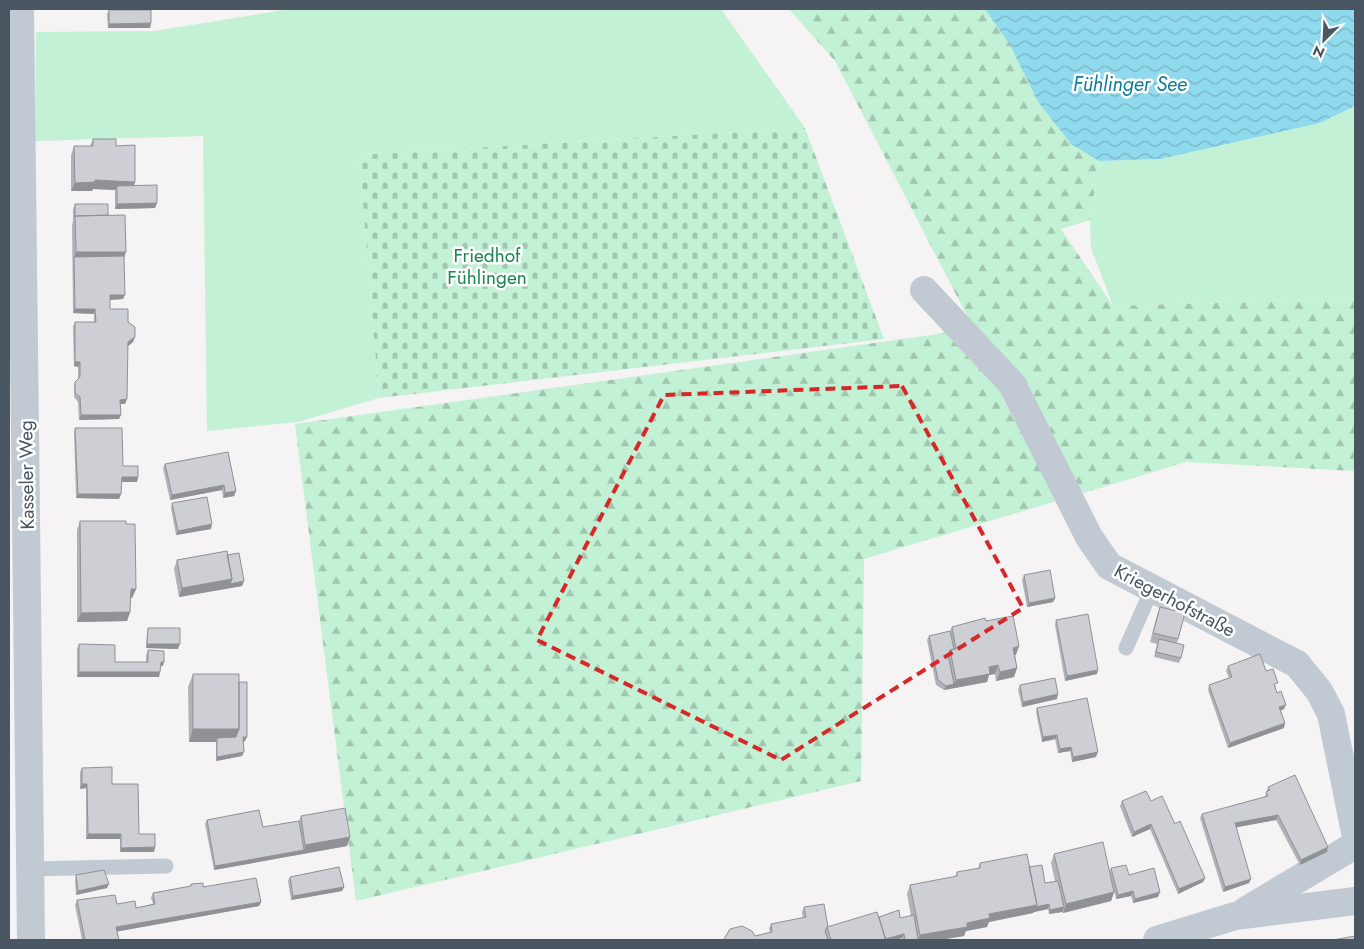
<svg xmlns="http://www.w3.org/2000/svg" width="1364" height="949" font-family="Jost,sans-serif">
	<defs>
		<pattern id="forest-firs" width="22" height="20" patternUnits="userSpaceOnUse" patternTransform="scale(1.25)"><rect width="22" height="20" fill="#c3f1d5"/><path d="M5 1l3.5 6h-7zM16 11l3.5 6h-7z" fill="#a0c6b0"/></pattern>
		<pattern id="cemetery-stones" width="16" height="16" patternUnits="userSpaceOnUse" patternTransform="scale(1.25)"><rect width="16" height="16" fill="#c3f1d5"/><path d="M2 7V4a2 2 0 0 1 4 0v3zM10 15v-3a2 2 0 0 1 4 0v3z" fill="#a0c6b0"/></pattern>
		<pattern id="water-waves" width="16" height="10" patternUnits="userSpaceOnUse" patternTransform="scale(1.25)"><rect width="16" height="10" fill="#90daee"/><path d="M0 5q4-4 8 0t8 0" fill="none" stroke="#78b4c4"/></pattern>
	</defs>
	<rect width="100%" height="100%" fill="#f5f3f3"/>
	<!-- green -->
	<path fill="#c3f1d5" d="M290,9H721L805,128L359,155L379,398L298,422L207,431L203,136L35,141L36,32L155,31Z
		M1355,106V298L1113,306L1091,248L1090,220L1099,161L1161,159L1320,123Z"/>
	<!-- forest -->
	<path fill="url(#forest-firs)" d="M789,9H985L1010,45L1038,102L1071,144L1099,161L1090,220L1061,229L1113,306L1355,298V471L1186,462L864,559L861,781L356,901L295,424L974,329L835,61Z"/>
	<!-- cemetery -->
	<path fill="url(#cemetery-stones)" d="M805,128L884,339L379,398L359,155Z"/>
	<!-- water -->
	<path fill="url(#water-waves)" d="M985,9H1355V106L1320,123L1161,159L1099,161L1071,144L1038,102L1010,45Z"/>
	<g fill="none" stroke-linecap="round" stroke-linejoin="round">
		<!-- service -->
		<path stroke="#c1cad2" stroke-width="15" d="M1126,648L1152,589
			M30,869L166,866"/>
		<!-- minor -->
		<path stroke="#c1cad2" stroke-width="28" d="M20,9L31,940
			M924,290L1012,384L1089,537L1109,566L1297,664L1319,691L1331,714L1355,832
			M1245,911L1355,845
			M1157,940L1235,916L1355,901"/>
	</g>
	<!-- wall -->
	<path fill="#b0b2b7" d="M109,10L151,23L150,28H108L107,14Z
		M93,139L116,146L135,182L134,186L157,203L155,208L115,209V190L93,189L92,191H71V155L74,146H90Z
		M75,204L108,215L124,256L123,299L110,300V309L128,322L135,337L133,342L128,346L125,404H120L119,419L79,420L78,402L74,397V386L75,382L78,379V367L74,366L73,327L75,322H94V314L73,313L72,225L73,221V209Z
		M75,428L123,466L138,477L137,482H121V494L119,499L76,498L74,432Z
		M228,452L236,491L234,496L223,498L222,490L170,500L163,468L165,464Z
		M172,503L211,529L176,535L171,508Z
		M80,521L126,524L136,589L132,598H130V612L127,621L77,622V530Z
		M227,555L244,581L242,586L179,597L174,569L177,560Z
		M1024,575L1055,598L1053,602L1027,607L1022,580Z
		M1160,607L1178,639L1177,643L1181,658L1179,663L1154,657L1157,644L1150,642L1157,615Z
		M1056,620L1097,674L1065,681L1055,625Z
		M952,627L1016,655H1015L1017,668L1014,677L996,681L995,674L989,675L987,682L944,690L936,685L927,640L929,636L950,631Z
		M148,628L178,649L146,648L147,633Z
		M79,644L115,662H146V655L148,650L163,666H160L159,677H77V649Z
		M1228,666L1266,671L1276,687H1275L1284,709L1281,710L1284,728L1228,748L1208,690L1209,685L1229,678L1226,671Z
		M193,674L239,682L245,741L244,742L242,756L216,761V742H189L188,687Z
		M1020,685L1057,699L1022,707L1018,690Z
		M1037,708L1096,757L1072,762L1070,751L1058,753L1055,739L1042,742L1036,712Z
		M82,768L112,784L139,834L155,847L154,852H120V839H86V788L80,789V772Z
		M1268,787L1327,852L1300,865L1276,820L1236,827L1249,883L1223,892L1200,818L1202,814L1265,797Z
		M1122,801H1151L1175,824L1205,878L1203,882L1178,894L1150,829L1132,837L1120,806Z
		M301,816L350,837L347,846L214,870L205,824L207,820L263,827L299,821Z
		M1054,854L1110,872L1111,868L1129,875L1158,897L1133,903L1131,896L1116,899L1111,880L1114,892L1111,901L1063,913L1062,912L1049,914L1048,909L1034,912L1033,913L989,922L987,927L966,931L964,936L939,940H902V938L895,940H723L724,939L755,936L770,932L769,929L771,924L803,918L802,912L804,907L828,927L879,917L900,918L911,916L907,894L910,885L955,877L957,872L978,868L980,863L1029,867L1045,883L1055,881L1051,863Z
		M76,875L107,888L76,895L75,880Z
		M290,877L344,887L342,891L291,900L288,881Z
		M191,884L261,902L259,906L117,931L119,940H82L75,905L77,900L117,904L136,908L153,904L151,898L153,893L190,886Z"/>
	<!-- shaded-wall -->
	<path fill="#909195" d="M151,23L150,28H108L109,24Z
		M95,180L135,182L132,191L117,186L115,190L93,189L92,191H71L75,183Z
		M157,203L155,208L115,209L117,204Z
		M76,252H126L123,261L74,257Z
		M110,295H125L123,299L108,300Z
		M75,309H95L94,314L73,313Z
		M135,337L133,342L127,347L128,342Z
		M75,362H80L78,367L74,366Z
		M127,399L125,404H119L120,400Z
		M81,415H121L119,419L79,420Z
		M122,477H138L137,482H120Z
		M224,485L222,490L170,500L172,495Z
		M236,491L234,496L223,498L225,493Z
		M78,494H121L119,499L76,498Z
		M212,524L211,529L176,535L178,531Z
		M232,579L244,581L242,586L179,597L182,588Z
		M131,589H136L132,598H127Z
		M1055,598L1053,602L1027,607L1029,603Z
		M130,612L127,621L77,622L81,613Z
		M147,644H180L178,649L146,648Z
		M1019,646L1016,655L1010,656L1013,648Z
		M161,662H164L163,666H159Z
		M998,665L995,674L989,675L987,682L944,690L946,686L954,684L956,680L989,667Z
		M1017,668L1014,677L996,681L1000,672Z
		M1098,670L1097,674L1065,681L1067,676Z
		M79,672H160L159,677H77Z
		M1058,694L1057,699L1022,707L1023,702Z
		M1286,705L1284,709L1278,712L1279,707Z
		M1285,723L1284,728L1228,748L1230,743Z
		M193,729H239L235,741L217,738L216,742H189Z
		M1057,735L1055,739L1042,742L1043,737Z
		M243,737H247L245,741L242,742Z
		M1071,747L1070,751L1058,753L1060,749Z
		M244,752L242,756L216,761L217,757Z
		M1098,752L1096,757L1072,762L1073,757Z
		M82,784H87L86,788L80,789Z
		M1278,815L1276,820L1233,828L1235,823Z
		M1151,824L1150,829L1132,837L1134,832Z
		M88,834H121L120,839H86Z
		M350,837L347,846L214,870L215,866L304,850L305,845Z
		M155,847L154,852H120L121,848Z
		M1328,847L1327,852L1300,865L1301,860Z
		M1205,878L1203,882L1178,894L1179,889Z
		M1251,879L1249,883L1223,892L1225,887Z
		M109,884L107,888L76,895L78,891Z
		M344,887L342,891L291,900L293,896Z
		M1133,891L1131,896L1116,899L1118,895Z
		M1114,892L1111,901L1063,913L1066,904Z
		M1160,892L1158,897L1133,903L1135,899Z
		M261,902L259,906L115,932L116,927Z
		M1049,904L1048,909L1034,912L1033,913L989,922L987,927L966,931L964,936L939,940H918L920,935L967,923L989,914L1037,905Z
		M1064,907L1062,912L1049,914L1050,910Z
		M904,934L902,938L895,940H883Z"/>
	<!-- building -->
	<path fill="#cdcfd5" stroke="#909195" d="M109,10H151V23L109,24Z
		M93,139H116V146L135,145V182L95,180V182L75,183L74,146H93Z
		M157,185V203L117,204V186Z
		M75,204H108V215L75,216V217Z
		M125,215L126,252H76L75,216Z
		M124,256L125,295H110V309H128V322L135,327V337L128,342L127,399L120,400L121,415H81L80,397L75,393V382L80,377V362H75V322H96L95,309H75L74,257Z
		M75,428H122L123,466H138V477H122L121,494H78Z
		M228,452L236,491L225,493L224,485L172,495L165,464Z
		M207,497L212,524L178,531L172,503Z
		M80,521H126V524H135L136,589H131L130,612L81,613Z
		M227,551L232,579L182,588L177,560Z
		M239,553L244,581L230,584L232,579L227,555Z
		M1050,570L1055,598L1029,603L1024,575Z
		M1160,607L1185,613L1178,639L1153,633Z
		M1088,614L1098,670L1067,676L1056,620Z
		M1013,616L1019,646L1013,648L1017,668L1000,672L998,665L989,667L990,674L956,680L950,650L956,649L952,627L985,618L986,621Z
		M148,628H180V644H147Z
		M950,631L954,649L950,650L948,654L954,684L946,686L938,680L929,636Z
		M1159,639L1184,645L1181,658L1156,652Z
		M79,644L115,645V662H148V650L164,651V662H161L160,672H79Z
		M1260,654L1266,671L1273,669L1278,683L1274,684L1277,693L1281,691L1286,705L1279,707L1285,723L1230,743L1209,685L1232,677L1228,666Z
		M193,674H239V729H193Z
		M1055,678L1058,694L1023,702L1020,685Z
		M239,682H247V737H243L244,752L217,757V738L236,737L239,729Z
		M1087,698L1098,752L1073,757L1071,747L1060,749L1057,735L1043,737L1037,708Z
		M112,767V784H138L139,834H155V847L121,848V834H88L87,784H82V768Z
		M1295,775L1328,847L1301,860L1278,815L1235,823L1251,879L1225,887L1202,814L1268,796L1266,792L1270,790L1268,787Z
		M1146,791L1151,801L1162,796L1175,824L1180,821L1205,878L1179,889L1151,824L1134,832L1122,801Z
		M345,808L350,837L305,845L301,816Z
		M259,810L263,827L299,821L304,850L215,866L207,820Z
		M1103,842L1114,892L1066,904L1054,854Z
		M1027,854L1037,905L989,914L990,918L967,923V927L920,935L910,885L957,876V872L980,868V863Z
		M1042,865L1045,883L1058,881L1064,907L1050,910L1049,904L1036,907L1037,905L1029,867Z
		M1126,865L1129,875L1154,868L1160,892L1135,899L1133,891L1118,895L1111,868Z
		M339,867L344,887L293,896L290,877Z
		M104,870L109,884L78,891L76,875Z
		M256,878L261,902L116,927L119,940H85L77,900L115,895L117,904L135,901L136,908L155,904L153,893L191,886V884L203,883V887Z
		M824,904L828,927H827L825,931L828,940H724V939L730,929L742,926L752,931L755,936L772,932L771,924L806,917L804,907Z
		M899,910L900,918L914,915L918,940H905L904,934L885,939L879,917Z
		M877,912L886,940H831L827,927Z
		M1355,936V940H1333Z"/>
	<!-- marked area -->
	<path fill="none" stroke="#d62828" stroke-width="4" stroke-dasharray="10 6" stroke-linejoin="round" d="M902,386L1023,608L781,760L537,640L664,395Z"/>
	<g text-anchor="middle" stroke-width="5" stroke-linejoin="round" paint-order="stroke">
		<!-- park labels -->
		<g font-size="19" fill="#17864f" stroke="#fff">
			<text x="487" y="262">Friedhof<tspan x="487" dy="22">Fühlingen</tspan></text>
		</g>
		<!-- street labels -->
		<g font-size="19" fill="#4a5661" stroke="#fff">
			<text transform="translate(26 475) rotate(-91)" y="7">Kasseler Weg</text>
			<text transform="translate(1175 600) rotate(28)" y="7">Kriegerhofstraße</text>
		</g>
		<!-- water labels -->
		<g font-size="20" font-style="italic" fill="#0c7c9b" stroke="#fff">
			<text x="1130" y="91">Fühlinger See</text>
		</g>
	</g>
	<!-- border -->
	<rect width="1364" height="949" fill="none" stroke="#4a5661" stroke-width="20"/>
	<!-- north arrow -->
	<g transform="translate(1324 40) rotate(204)" stroke="#ffffff" stroke-width="4" paint-order="stroke">
	<path d="M0-4L9 19L0 12L-9 19Z" fill="#4a5661"/>
	<text y="-8" font-size="14" font-weight="bold" text-anchor="middle" fill="#4a5661">N</text>
	</g>
</svg>
